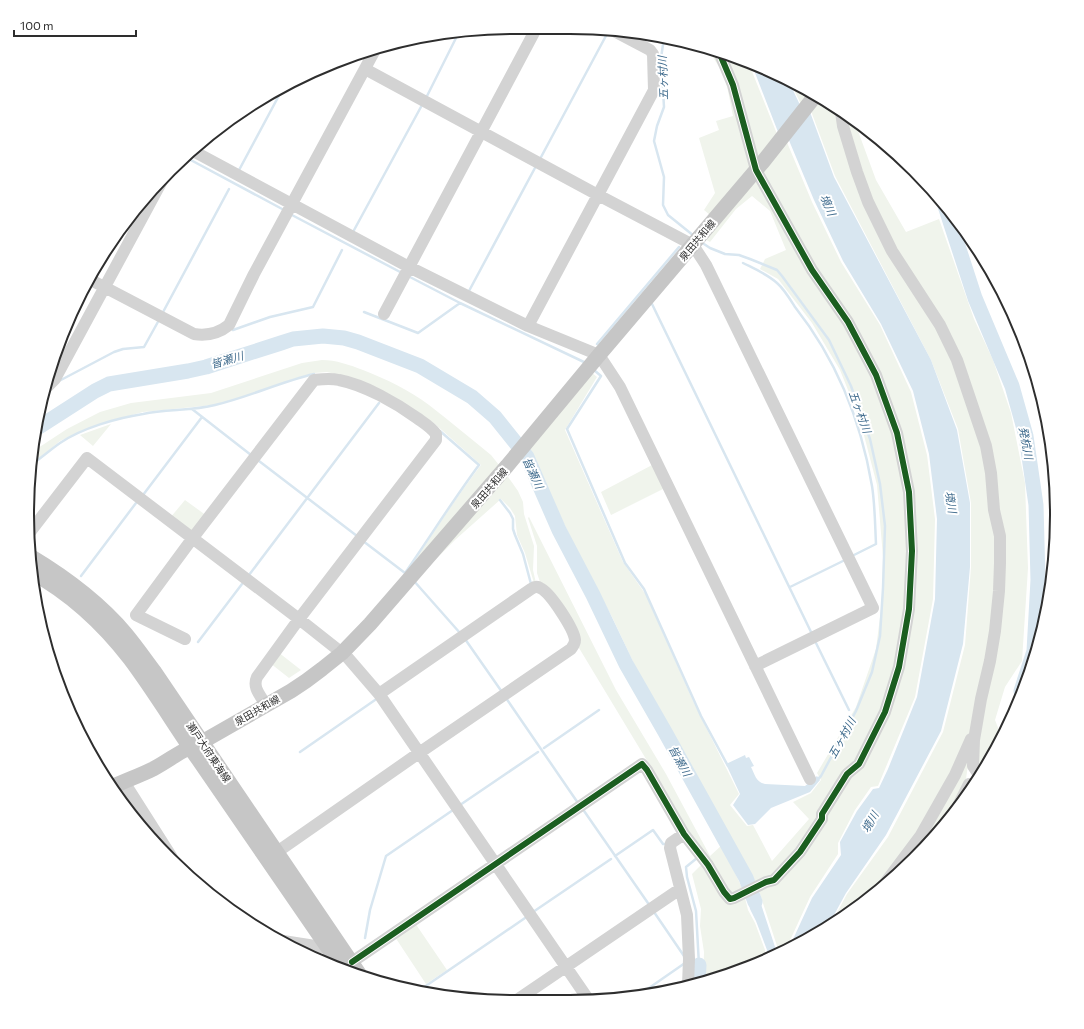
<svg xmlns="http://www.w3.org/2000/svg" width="1084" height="1029" font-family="Commissioner,'Noto Sans JP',sans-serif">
	<rect width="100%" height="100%" fill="#fff"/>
	<!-- green -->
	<path fill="#f0f4ec" d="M707,48L749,64L777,134L710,215L704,210L715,193L699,138L719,130L716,121L733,116L725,76Z
		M793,82L811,93L801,104L792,86Z
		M820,99L854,120L876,180L906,232L939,219L974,319L993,360L1011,413L1025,483L1028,568L1022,661L1005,687L995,720L1002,738L983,767L969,758L966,779L946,823L891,881L831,924L847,894L888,837L943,732L965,645L971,567V503L958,429L931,360L835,176L811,111Z
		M786,140L812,202L841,262L880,325L911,392L927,455L935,519L933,599L915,697L878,786L871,787L855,810L838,843V854L810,897L786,949L779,952L759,891L729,836L645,687L613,619L577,551L545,483L526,446L590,371L597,377L565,430L623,562L646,595L693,701L739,794L730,805L747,826L753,825L772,861L809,819L793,802L811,793L821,780L817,773L856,707L876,649L882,601L883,557L877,485L860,420L840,370L812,323L778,279L760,269L765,259L786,250L770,211L752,196L736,209L710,242L703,238Z
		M322,360C336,360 350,365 363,370C386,379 409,390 429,405C450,421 470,438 491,455L499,465L407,571C432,536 455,499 481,465L435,424L412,408L344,376L327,372L314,373L300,377L239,398L213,405L143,412L103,423L83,430L60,441L32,464L35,450L67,429L100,412L131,403L211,393L302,363Z
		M111,424L93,446L80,435Z
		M654,464L665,488L611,515L601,492Z
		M506,474L518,491L523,502L524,514L534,546L533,570L536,583H534L525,553L517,535L515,516L510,508L501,499L455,540L416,579Z
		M185,500L207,516L194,533L170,518Z
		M529,517L616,690L666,774L710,856L722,845L743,890L748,910L755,923L765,950L766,958L726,976L703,982L704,952L700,926L701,909L692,874L707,859L686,833L649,764L541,585L537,573V546L528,518Z
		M278,652L301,670L289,678L270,663Z
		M415,923L447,970L426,984L395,937Z"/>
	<!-- water -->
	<path fill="#d8e6f0" d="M752,65L785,77L792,82L791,86L800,105L778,132Z
		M810,112L834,177L931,360L957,430L970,503V567L963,644L941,731L886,835L846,893L828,926L813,937L789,948L812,898L841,855L840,842L857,811L873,789L879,788L888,769L917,697L935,599L937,519L929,454L913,391L881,324L843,261L814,200L788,138Z
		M745,755L746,758L749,757L754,766L751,767C755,775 756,782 765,784L805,786L817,776L820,780L810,792L771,808L755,824L748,825L733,805L740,794L726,764Z
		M757,892L777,953L768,957L767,950L756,921L750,909L747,896Z"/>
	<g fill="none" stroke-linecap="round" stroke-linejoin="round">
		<!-- stream -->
		<path stroke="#d8e6f0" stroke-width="2.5" d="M664,38L661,58L664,107L657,126L654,141L664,177L663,205L668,215L694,236
			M426,98L459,32
			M187,158L284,210
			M540,159L608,32
			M238,172L283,88
			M290,214L402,273
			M353,232L422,105
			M701,242L710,248L725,254L739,255L750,259L777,270L782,276L829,340L851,386L870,439L880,484L885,526L883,588L880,636L872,672L856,711L821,776L817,780
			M743,263C755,269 767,274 777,283C784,289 790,299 795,307C836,359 861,421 872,486C875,505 875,525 876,544L852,556
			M408,276L460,303L586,363
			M469,291L536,166
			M652,304L812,634
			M364,312L418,333L460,303
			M162,314L229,189
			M233,330L270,317L313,307L342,250
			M597,344L679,247
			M594,370L601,376L567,429L625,563L644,589L701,716L728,766
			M59,381L114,352L123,349L144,347L159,320
			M192,409L251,455
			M259,461L357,536
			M31,465C41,458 50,450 60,443C82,428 117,418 143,414C167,409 192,411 215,405C249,397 280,382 314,374
			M143,495L202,417
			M500,500L510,513L513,519V529L515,535L523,554L531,584
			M363,541L405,573
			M405,573C430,537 453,500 479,465L440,431
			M249,575L379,403
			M81,576L136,503
			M414,581L460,633
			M790,587L845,560
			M465,639L502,692
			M815,641L849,710
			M198,642L242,584
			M506,698L578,803
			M544,748L599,710
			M300,752L375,700
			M460,805L538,752
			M582,808L650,906
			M615,856L653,830L663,844H666
			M533,912L611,859
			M654,912L684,956
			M365,938L370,910L386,856L453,810
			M692,962L699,965L696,911L687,877L686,867L697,858
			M417,992L525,918
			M636,997L685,963"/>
		<!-- river -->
		<path stroke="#d8e6f0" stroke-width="15" d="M945,206L975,298L1012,386L1026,436L1036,505L1038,580L1034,651L1021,691
			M39,427L95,391L109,384L188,371L206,367L281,343L293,339L323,336L344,338L358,342L420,366L472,397L495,417L527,457L559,530L593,595L626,664L665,732L746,878L755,902
			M698,983L699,965"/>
		<!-- minor -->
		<path stroke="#d3d3d3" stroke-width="12" d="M365,69L598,195L693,245L706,265L873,608L755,666
			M841,112L843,126L857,172L868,202L892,251L940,325L957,360L986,446L991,473L994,510L1000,536V563L999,591L995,631L990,661L981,699L974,740L973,766L979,775
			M195,152L409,267L528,326L599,355L620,387L810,779
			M89,279L194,334C206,336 219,333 229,325L254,274L375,50
			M384,314L537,27
			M528,326L654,90L653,54L650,50L612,30
			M47,387L55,379L162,181
			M30,532L87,458L299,619L342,653L348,658L379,694L588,999
			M185,639L136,615L192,539L314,380C323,379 330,378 339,380C365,385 396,403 417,418C424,423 431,427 436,434V440L299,619L257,677C252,688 261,696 266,705
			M124,782L171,856L174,862
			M955,812L969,784L971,788
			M684,834L671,843L670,848L687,915L689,959L688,985
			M277,852L419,753L571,649C573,646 575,644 575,640C574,629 550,592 540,588C537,586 534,587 531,589L379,694
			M882,887L921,835L955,775L971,739
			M283,941L328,948
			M352,962L642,764L647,770L684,834L708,865L724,892L730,899L734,898L766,882L774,880L800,852L822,819V814L847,774L859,764L885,712L899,667L909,609L912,551L909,492L897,433L876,375L848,322L812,270L756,170L733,85L719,52
			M514,1002L680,889"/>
		<!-- major -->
		<path stroke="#c6c6c6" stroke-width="15" d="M30,556C65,577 100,603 126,634C136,646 145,659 154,671L360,975
			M31,572C69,593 103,624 130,659C154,691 175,726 198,759C241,822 285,885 328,948L341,969
			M114,786C127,780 141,775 153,769C170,760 184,748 202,742L291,691L306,681L322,669L342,653L370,624L507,466L599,355L762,163L815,96"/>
		<!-- cycleway casing -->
		<g stroke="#fff" stroke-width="8">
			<path id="cycleway" d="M352,962L642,764L647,770L684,834L708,865L724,892L730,899L734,898L766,882L774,880L800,852L822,819V814L847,774L859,764L885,712L899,667L909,609L912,551L909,492L897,433L876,375L848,322L812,270L756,170L733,85L719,52"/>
		</g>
		<!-- cycleway -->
		<use href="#cycleway" stroke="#1b5e20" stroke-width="6"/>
	</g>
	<g text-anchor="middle" stroke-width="4" stroke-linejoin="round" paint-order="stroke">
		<!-- street labels -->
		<g font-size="10" fill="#2e2e2e" stroke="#fff">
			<text transform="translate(697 240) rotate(-50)" y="4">泉田共和線</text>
			<text transform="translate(489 488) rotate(-49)" y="4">泉田共和線</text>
			<text transform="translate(257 710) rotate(-30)" y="4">泉田共和線</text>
			<text transform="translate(209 752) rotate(56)" y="4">瀬戸大府東海線</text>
		</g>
		<!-- water labels -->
		<g font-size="11" font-style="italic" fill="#3f6b8d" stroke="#fff">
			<text transform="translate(663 78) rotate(-92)" y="4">五ヶ村川</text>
			<text transform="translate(828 205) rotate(67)" y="4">境川</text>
			<text transform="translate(227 360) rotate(-16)" y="4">皆瀬川</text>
			<text transform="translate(860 412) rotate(70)" y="4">五ヶ村川</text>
			<text transform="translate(1026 443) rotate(79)" y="4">発杭川</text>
			<text transform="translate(533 473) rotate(65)" y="4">皆瀬川</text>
			<text transform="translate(951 502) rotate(81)" y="4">境川</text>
			<text transform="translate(842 738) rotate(-61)" y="4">五ヶ村川</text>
			<text transform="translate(680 761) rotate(61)" y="4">皆瀬川</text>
			<text transform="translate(870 822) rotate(-60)" y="4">境川</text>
		</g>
	</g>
	<!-- crop -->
	<path d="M0 0H1084V1029H0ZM514 34H570A480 480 0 0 1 1050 514V515A480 480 0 0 1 570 995H514A480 480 0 0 1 34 515V514A480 480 0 0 1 514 34Z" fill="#fff" fill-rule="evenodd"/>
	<path fill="none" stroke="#2e2e2e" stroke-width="2" d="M514 34H570A480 480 0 0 1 1050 514V515A480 480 0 0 1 570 995H514A480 480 0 0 1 34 515V514A480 480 0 0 1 514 34Z"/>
	<!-- scale -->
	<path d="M14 30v6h122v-6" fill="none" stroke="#2e2e2e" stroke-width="2"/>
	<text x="20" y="30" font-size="12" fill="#2e2e2e" stroke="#ffffff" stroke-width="3" paint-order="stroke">100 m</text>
</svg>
